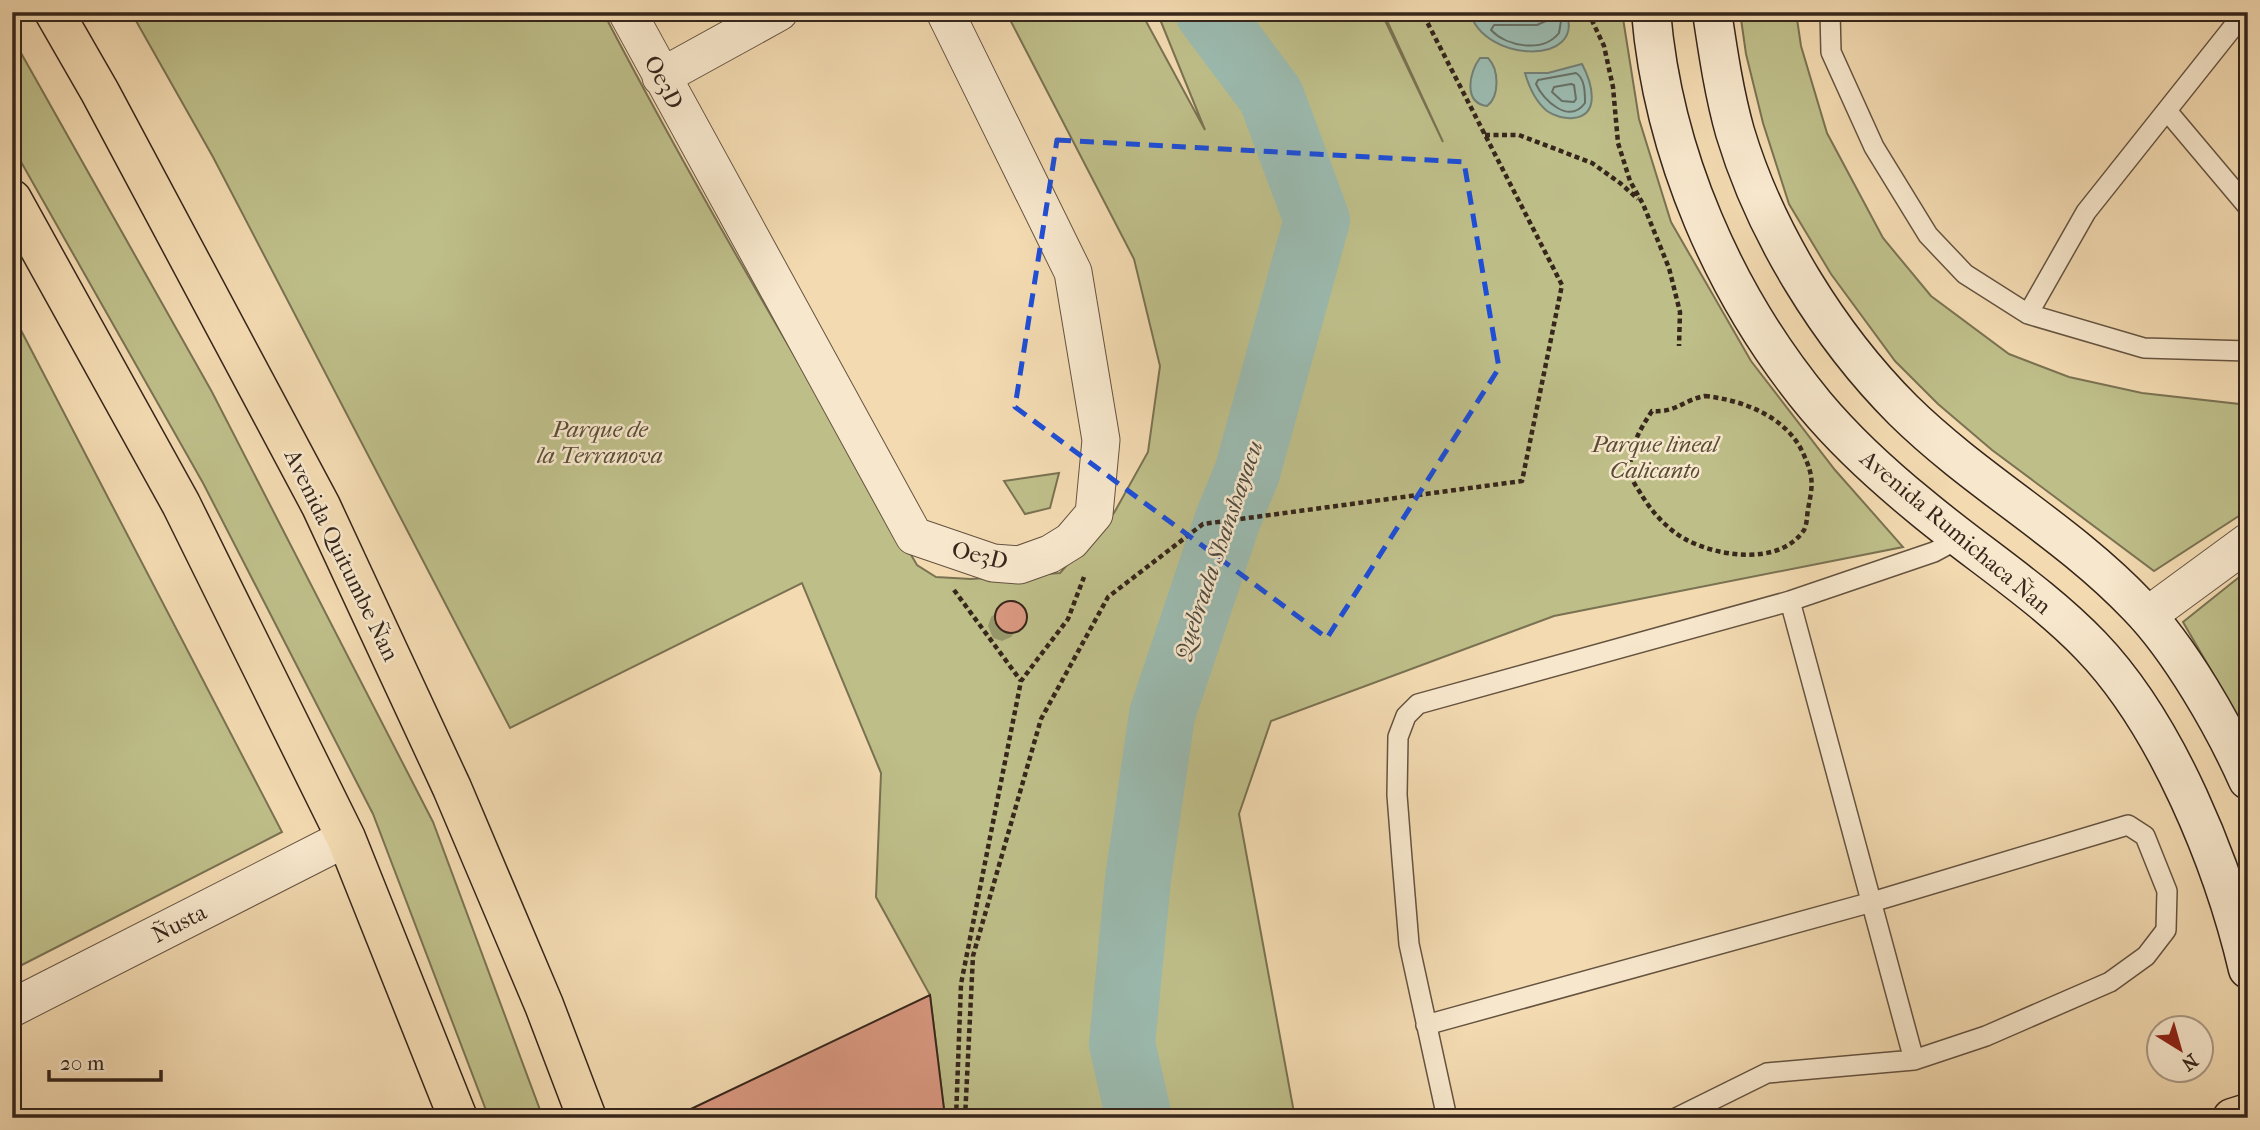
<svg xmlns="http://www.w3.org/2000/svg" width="2260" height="1130" font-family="'IM FELL French Canon',serif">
	<rect width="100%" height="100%" fill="#f3dab1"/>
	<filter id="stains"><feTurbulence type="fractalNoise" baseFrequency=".00286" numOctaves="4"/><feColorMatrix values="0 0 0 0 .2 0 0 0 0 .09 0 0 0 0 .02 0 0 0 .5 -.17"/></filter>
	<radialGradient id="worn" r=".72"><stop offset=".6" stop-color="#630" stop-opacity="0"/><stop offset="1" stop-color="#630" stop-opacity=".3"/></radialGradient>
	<!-- green -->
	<path fill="#bebe89" stroke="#7a7252" stroke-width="2" d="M131,12H603C701,200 810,383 917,565L936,577L971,579L1060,573L1114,513L1148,452L1160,366L1134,259L1006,12H1141L1205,130L1157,12H1381L1443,142L1383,12H1622L1639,119L1671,222L1751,361L1835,470L1903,547L1554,616L1271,721L1239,814L1295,1118H945L930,995L876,897L881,773L802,583L510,728L213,157Z
		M1740,12H1796L1801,46L1827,133L1883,238L1931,296L2009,354L2069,377L2142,393L2248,405V510L2154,571L1992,450L1938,404L1895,361L1831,274L1789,204L1763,123L1746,54Z
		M12,37L212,392L433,822L543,1118H489L373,814L203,483L12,146Z
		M12,313L282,832L12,970Z
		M1059,473L1050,508L1025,514L1004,481Z
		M2248,570V734L2183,622Z"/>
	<!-- water -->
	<path fill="#9bbaaf" stroke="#737f74" stroke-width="2" d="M1470,12C1491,17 1509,20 1532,18C1544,17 1553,12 1566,12C1587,66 1483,63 1470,12Z
		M1480,58H1488C1499,69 1500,96 1487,106C1463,103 1469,72 1480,58Z
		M1582,64C1591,81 1602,115 1573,118C1565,119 1554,116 1547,111C1535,101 1529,87 1525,73H1548Z"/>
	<!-- shadow -->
	<path fill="#0003" d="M1009,603L1022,607L1025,620L1011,637L1002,641L993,638L988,626L991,617Z"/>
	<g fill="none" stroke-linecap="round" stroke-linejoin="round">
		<!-- shore -->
		<path stroke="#687065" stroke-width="2" d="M1551,12L1548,20L1537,25H1494L1491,30C1507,47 1543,53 1559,33L1561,21L1560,12
			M1576,73C1585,78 1585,93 1585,103C1569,125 1543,100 1536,84L1538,80Z
			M1571,84L1574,85L1576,99L1574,102L1562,101L1552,92L1554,87Z"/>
		<!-- river -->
		<path stroke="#9bbaaf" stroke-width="66" d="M1139,1118L1122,1044L1138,879L1162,715L1228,519L1247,473L1317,220L1271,96L1208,12"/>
	</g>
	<!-- building -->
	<path fill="#da9881" stroke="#36261b" stroke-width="2" d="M995 617a16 16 0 1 1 32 0a16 16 0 1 1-32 0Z
		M930,995L945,1117L942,1118H672Z"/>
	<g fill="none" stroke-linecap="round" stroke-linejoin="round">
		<!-- service casing -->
		<g stroke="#655340" stroke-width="22">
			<path id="service" d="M1830,12L1831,52L1874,147L1928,235L1965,274L2028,314L2144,348L2248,351
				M2168,112L2248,207
				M2028,314L2086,212L2245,12
				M1790,601L1914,1060
				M1426,1025L1872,902L2128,825L2145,836L2167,891L2166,930L2146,956L2110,982L1986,1036L1914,1060L1767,1073L1676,1118
				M1447,1118L1409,944L1402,859L1397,795L1398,737L1406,716L1418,704L1790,601L1934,552L1962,537"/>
		</g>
		<!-- minor casing -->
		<g stroke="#655340" stroke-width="39">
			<path id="minor" d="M627,12L914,536L993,563L1019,565L1050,554L1071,541L1094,514L1101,440L1073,272L945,12
				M661,77L779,12
				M2147,616L2248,542
				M12,1008L346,838"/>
		</g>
		<!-- secondary casing -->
		<g stroke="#36261b" stroke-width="41">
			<path id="secondary" d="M1651,12C1663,154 1724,295 1815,405C1846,442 1882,475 1920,506C1976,553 2040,593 2091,646C2167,725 2223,863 2248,969
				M1712,12C1718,52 1724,93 1735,132C1765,232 1829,336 1903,410C1976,482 2068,532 2138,606C2180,649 2224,726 2248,780"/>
		</g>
		<!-- primary casing -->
		<g stroke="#36261b" stroke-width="41">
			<path id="primary" d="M54,12L100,92L321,506L452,788L544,1005L587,1118
				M12,199L181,504L346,838L458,1118
				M2232,1118L2248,1113"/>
		</g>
		<!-- path -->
		<path stroke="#36261b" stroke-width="4.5" stroke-dasharray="5 3.5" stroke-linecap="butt" d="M1588,12L1604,46L1613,87L1618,143L1630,181L1643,204L1669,268L1680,312L1679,346
			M1485,135H1519L1592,163L1620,183L1638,199
			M1705,396C1742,400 1786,416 1803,453C1814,477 1813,484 1808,509C1807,515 1807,525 1804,530C1780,566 1718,557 1685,539C1668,530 1651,511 1641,494C1638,489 1632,481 1631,475C1628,449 1639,431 1652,411C1676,413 1683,400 1705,396Z
			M954,590L1021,681
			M956,1118L961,984L1021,681L1068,619L1084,577
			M965,1118L973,956L1041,719L1108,597L1203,524L1522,481L1562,285L1422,12"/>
		<!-- service -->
		<use href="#service" stroke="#f7e7cc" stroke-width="19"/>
		<!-- minor -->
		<use href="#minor" stroke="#f7e7cc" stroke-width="37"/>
		<!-- secondary -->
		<use href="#secondary" stroke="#f7e7cc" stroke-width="38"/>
		<!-- primary -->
		<use href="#primary" stroke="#f3dab1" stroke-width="38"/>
	</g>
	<!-- marked area -->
	<path fill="none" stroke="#1d4ed8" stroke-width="5" stroke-dasharray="14 9" stroke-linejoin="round" d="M1057,140L1464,162L1499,368L1327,638L1015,407Z"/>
	<g text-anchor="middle" stroke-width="5" stroke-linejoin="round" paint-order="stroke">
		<!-- street labels -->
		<g font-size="23" fill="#36261b" stroke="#f7e7cc">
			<text transform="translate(664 82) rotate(62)" y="8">Oe3D</text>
			<text transform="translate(1956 532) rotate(40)" y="8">Avenida Rumichaca Ñan</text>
			<text transform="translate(342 555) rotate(64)" y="8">Avenida Quitumbe Ñan</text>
			<text transform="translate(980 555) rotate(14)" y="8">Oe3D</text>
			<text transform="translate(179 923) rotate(-27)" y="8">Ñusta</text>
		</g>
		<!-- park labels -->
		<g font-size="23" font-style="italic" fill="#584c36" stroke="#f7e7cc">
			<text x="600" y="437">Parque de<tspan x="600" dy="26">la Terranova</tspan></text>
			<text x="1655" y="452">Parque lineal<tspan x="1655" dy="26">Calicanto</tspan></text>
		</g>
		<!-- water labels -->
		<g font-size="24" font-style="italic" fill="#4f4b40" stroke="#f7e7cc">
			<text transform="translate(1218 550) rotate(-71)" y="8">Quebrada Shanshayacu</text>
		</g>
	</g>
	<!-- margin -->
	<rect width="2260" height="1130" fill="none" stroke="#f3dab1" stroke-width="42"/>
	<rect x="14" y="14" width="2232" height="1102" fill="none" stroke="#36261b" stroke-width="3.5"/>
	<rect x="21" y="21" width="2218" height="1088" fill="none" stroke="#36261b" stroke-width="2"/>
	<!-- north arrow -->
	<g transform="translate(2180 1049) rotate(143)"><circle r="33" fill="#f7e7cc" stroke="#aa9a85" stroke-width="2"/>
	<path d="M0-5L12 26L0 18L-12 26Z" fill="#8f2418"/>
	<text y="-10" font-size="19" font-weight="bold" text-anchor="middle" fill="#36261b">N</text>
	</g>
	<!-- scale -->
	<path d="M49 1070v10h112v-10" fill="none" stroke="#36261b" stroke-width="3.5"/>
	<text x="60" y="1070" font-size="21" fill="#36261b" stroke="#f7e7cc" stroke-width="5" paint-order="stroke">20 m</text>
	<rect width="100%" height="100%" filter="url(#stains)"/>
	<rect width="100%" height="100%" fill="url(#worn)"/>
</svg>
